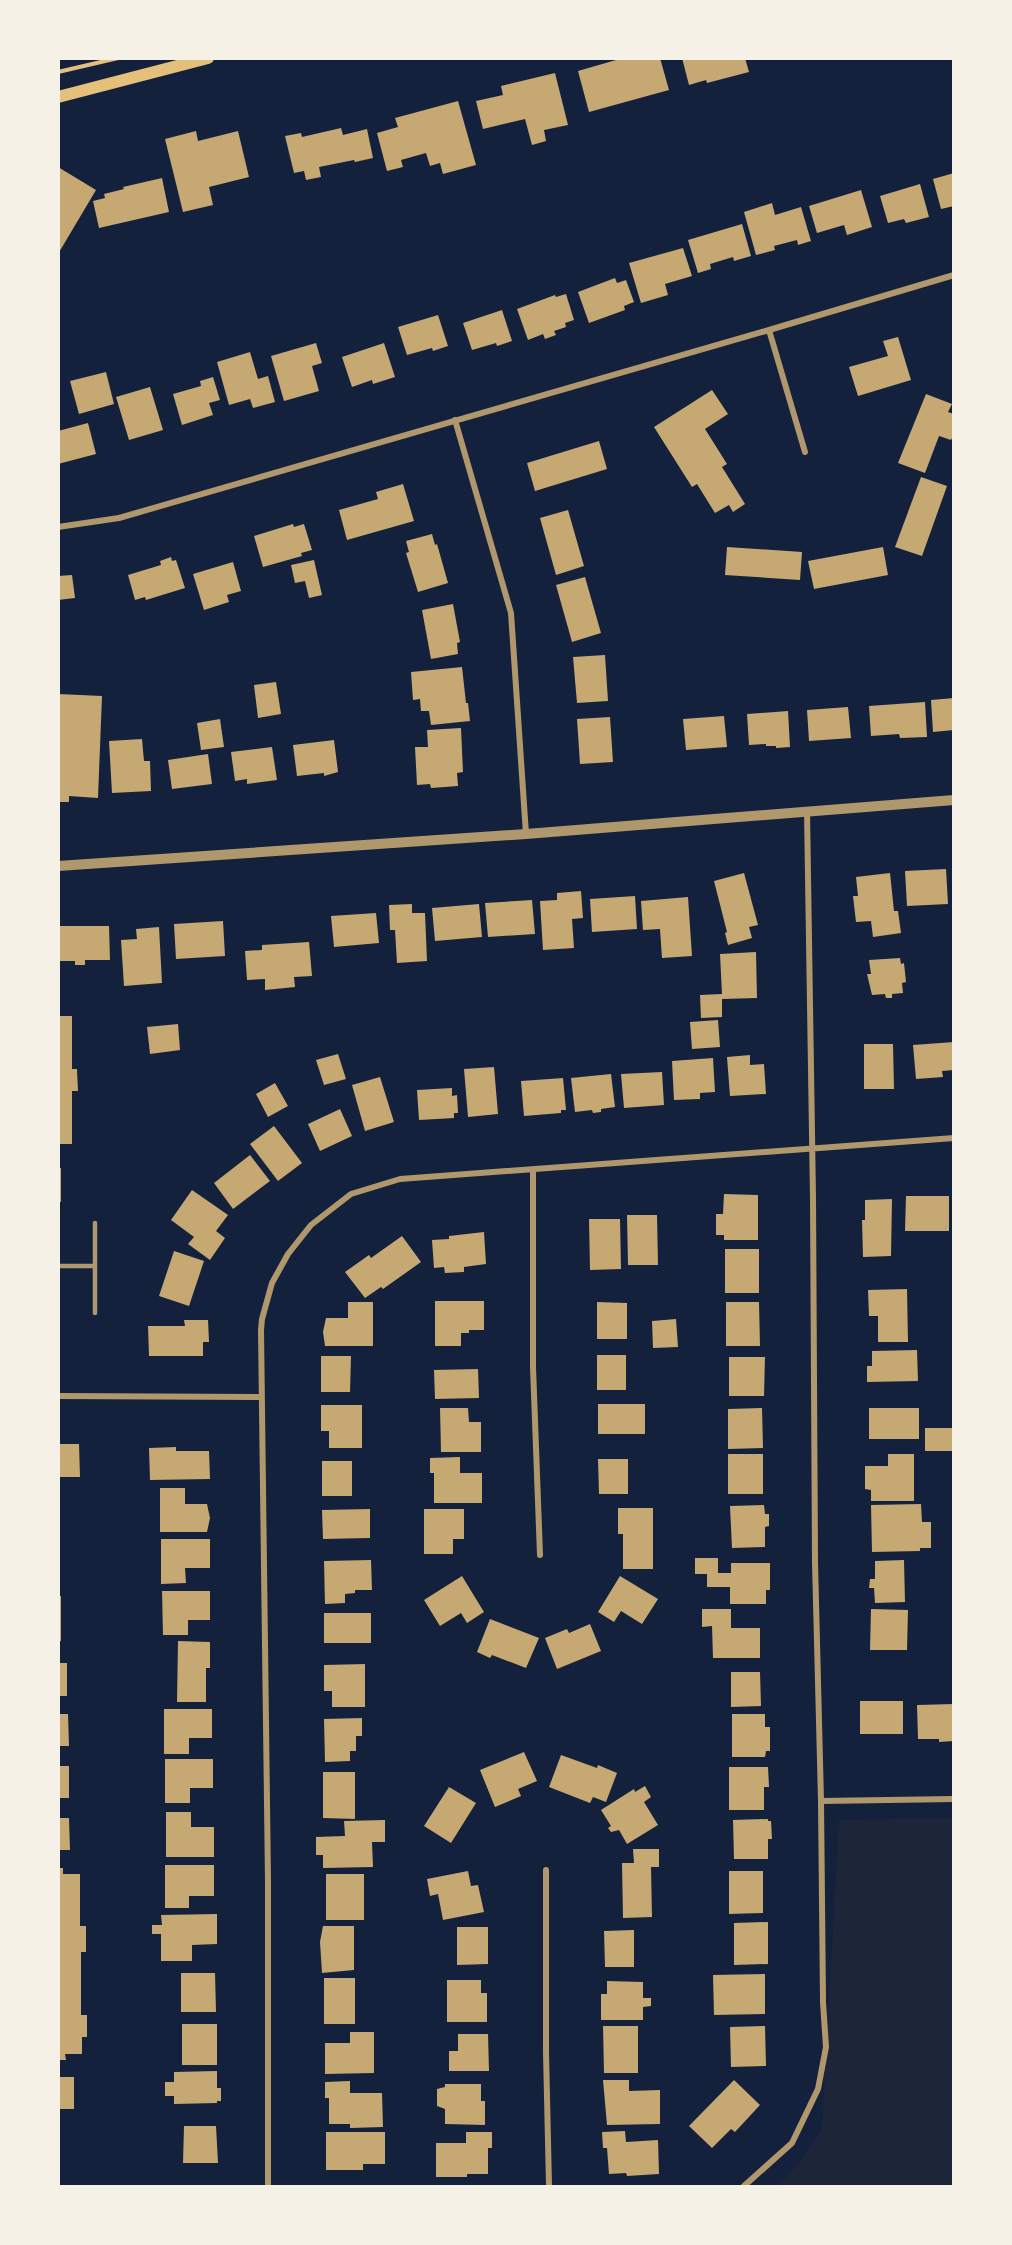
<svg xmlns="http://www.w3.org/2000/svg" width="1012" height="2245" font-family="'Crimson Pro',serif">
	<rect width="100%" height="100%" fill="#14213d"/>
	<!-- green -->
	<path fill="#1d2539" d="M953,1818V2186H779L798,2164L822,2129L839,1820Z"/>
	<!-- building -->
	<path fill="#c6a872" d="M623,58H660L669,90L589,112L578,71Z
		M682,58H745L749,72L707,83L706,80L689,85Z
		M555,73L568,125L544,130L546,141L532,145L525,119L483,129L476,101L503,95L501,86Z
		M458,101L476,165L443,174L440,163L430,166L426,153L401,160L403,167L387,171L377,133L398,127L395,118Z
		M341,128L343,135L367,129L373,158L355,162L354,160L319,167L321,177L306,180L304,171L294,173L285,136L301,133L302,137Z
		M196,131L198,141L238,131L249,177L209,187L213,205L183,212L165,139Z
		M58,167L96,190L58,254Z
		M954,173V206L941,209L933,179Z
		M162,178L169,212L99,228L93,201L105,198L104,194L124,189L123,187Z
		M920,184L929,217L906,223L904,219L888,223L880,196Z
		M861,190L872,227L847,235L844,225L817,233L809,206Z
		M772,203L775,215L801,207L811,241L798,245L797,240L774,246L775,250L756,255L744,212Z
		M742,224L751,256L734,261L733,257L710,264L711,269L698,273L688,240Z
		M683,248L692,276L665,284L668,295L641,303L629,263Z
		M615,278L617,283L626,280L634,302L624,306L625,310L589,323L578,292Z
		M566,294L574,320L565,323L566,327L554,331L556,335L545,339L543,334L528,340L517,309L555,295L556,297Z
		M502,310L512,341L497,346L496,343L472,350L463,323Z
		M438,315L448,346L433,351L432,348L407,355L398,327Z
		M898,337L911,380L858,396L849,367L888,356L883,341Z
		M316,343L322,363L312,366L319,391L284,401L271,356Z
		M384,343L395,377L373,384L372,380L352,387L342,357Z
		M250,352L258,379L268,376L275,402L253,408L250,399L229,405L217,362Z
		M106,372L114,404L79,414L70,381Z
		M213,377L220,400L209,403L213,415L182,425L173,394L201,386L200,381Z
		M150,387L163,430L129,440L116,397Z
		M712,390L728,414L705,429L727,464L722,467L745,504L733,512L729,505L715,513L697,484L692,487L654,427Z
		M926,394L952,404L948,412L954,414V434L951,440L939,436L925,473L898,463Z
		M88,423L96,454L58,464V431Z
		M599,441L607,469L535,491L527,463Z
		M921,477L947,486L922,556L895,547Z
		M403,484L414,521L347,540L339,510L378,499L376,492Z
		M568,510L584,566L556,575L540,518Z
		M293,524L294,527L304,524L312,550L301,553L302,556L263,567L254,536Z
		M432,534L435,545L437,544L448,583L418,592L406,553L409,552L406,541Z
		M727,547L802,552L800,580L725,575Z
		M883,547L888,575L814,589L808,561Z
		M171,557L172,561L176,560L185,588L146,600L145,597L135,600L128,575L161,565L160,561Z
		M314,560L322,595L309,598L305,581L295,583L291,565Z
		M233,562L241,591L227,595L229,602L204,610L193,574Z
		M72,575L75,598L58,600V576Z
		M585,577L601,633L572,642L556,585Z
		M453,604L460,642L457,643L458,654L431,659L422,610Z
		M605,655L608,701L577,703L573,657Z
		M462,667L466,703H468L470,721L431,725L429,711H421L420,699L413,700L411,672Z
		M276,682L281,714L258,718L254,685Z
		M58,694L102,696L98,798L69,796V802H59Z
		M954,698V730L933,732L931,700Z
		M925,702L927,737L900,738L899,734L871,736L869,706Z
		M848,707L851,738L809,741L807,710Z
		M788,711L790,747L776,748V746H766V744L749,745L747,714Z
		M724,716L727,747L686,750L683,719Z
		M610,717L613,762L580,764L577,719Z
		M220,719L224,747L201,750L197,723Z
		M461,728L463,772L457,773L458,786L431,788L430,784L417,785L415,747H428L427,730Z
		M142,739L144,761H150L151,791L112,793L109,741Z
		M334,740L338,772L324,776V773L297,776L293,745Z
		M272,747L277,780L247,784V779L235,781L231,752Z
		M208,754L212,784L172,789L168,760Z
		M946,869L948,904L907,906L905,871Z
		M744,873L758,925L749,927L752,938L728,945L725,933L727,932L714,881Z
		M890,873L894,911H898L901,933L873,937L871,921L856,922L853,896H858L856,877Z
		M581,891L583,918L572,919L574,948L543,950L540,901L557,900V893Z
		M635,896L637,929L592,932L590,899Z
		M688,897L692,956L662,958L660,929L643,930L641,901Z
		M532,900L535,934L488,937L485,903Z
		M412,904V913H425L427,961L397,963L395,930H390L389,905Z
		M479,904L482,937L435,941L432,908Z
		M376,913L379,943L334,947L331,916Z
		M223,921L225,956L176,959L174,924Z
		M58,926H109L110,960H85V965H75V961H58Z
		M159,927L162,983L124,986L121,940L137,939L136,929Z
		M309,942L312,976L294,977L295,987L265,990V979L247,980L245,951L262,950V945Z
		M756,952L757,998L722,999V1017L701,1018L700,995L722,994L720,954Z
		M900,958L901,964L904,963L906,982L902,983L903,993L892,994V998H886L885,994L872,995L867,974H871L869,960Z
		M58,1016H72V1069H77L78,1091H72V1144H58Z
		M718,1020L720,1047L692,1049L690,1022Z
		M178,1024L180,1050L150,1054L147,1027Z
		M954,1042V1070L942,1071L943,1077L916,1079L913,1045Z
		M864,1044H893L894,1089H864Z
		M338,1054L346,1079L324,1085L316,1060Z
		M750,1055V1065L764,1064L766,1094L730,1096L727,1057Z
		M713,1058L715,1092L700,1093V1099L674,1100L672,1061Z
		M494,1067L498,1114L468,1117L464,1069Z
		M662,1072L664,1105L624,1108L621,1074Z
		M611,1074L615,1107L601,1109V1112L593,1113L592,1110L575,1112L571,1078Z
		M380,1077L394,1122L365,1131L352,1085Z
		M563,1078L566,1110H561V1113L524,1116L521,1081Z
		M275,1083L288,1106L268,1117L256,1094Z
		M452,1088V1096L457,1095L458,1113H454V1118L419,1120L417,1090Z
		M340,1109L352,1136L320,1151L308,1124Z
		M274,1126L302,1163L278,1181L250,1144Z
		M250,1155L270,1181L233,1209L214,1183Z
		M58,1168H61V1202H58Z
		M192,1190L228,1215L216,1231L225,1238L210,1260L188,1244L194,1237L171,1220Z
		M724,1194L758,1195V1240H724V1235H716V1214H723Z
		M906,1196H949V1231H905Z
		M892,1199L891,1256L863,1257L862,1220H865V1200Z
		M627,1215H657L658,1265H628Z
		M589,1219H620L621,1269L590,1270Z
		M484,1232L486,1264L464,1267V1272L445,1273L444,1267L434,1268L432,1240L449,1239V1236Z
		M402,1236L421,1262L383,1289L381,1287L365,1298L345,1272L369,1255L371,1258Z
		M725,1249H759V1293H725Z
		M174,1251L204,1261L189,1306L159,1296Z
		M907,1289L908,1342H878V1316H869L868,1290Z
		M435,1301H484V1330H469V1333H461V1346H435Z
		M348,1302H373V1346H325L323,1332L326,1318H348Z
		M597,1302L627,1303V1339H597Z
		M726,1302H759L760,1346H726Z
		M676,1319L678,1347L653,1348L652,1321Z
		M184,1320H208L209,1342H203V1356H149L148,1326H185Z
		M917,1350L918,1381L867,1382V1366H872V1351Z
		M597,1355H626V1390H597Z
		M321,1356H351L350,1392H321Z
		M729,1357H765L764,1396H729Z
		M478,1369L479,1398L435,1399L434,1370Z
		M598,1404H645V1434H598Z
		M321,1405H362V1448H329V1431H321Z
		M440,1408H468L469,1422H481V1452H441Z
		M762,1408L763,1448L728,1449V1409Z
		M869,1408H919V1439H869Z
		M925,1428H953V1451H925Z
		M58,1444H79L80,1477H58Z
		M176,1447V1451H209L210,1479L150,1480L149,1448Z
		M728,1454H763V1494H728Z
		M888,1454H914V1501H871V1490L865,1489V1466H888Z
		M460,1457V1473H482V1503H434V1473H430V1458Z
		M598,1459H628V1494H599Z
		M322,1461H352V1496H322Z
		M160,1488H185V1504H207L210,1518L207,1532H160Z
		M921,1504L922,1522H931V1548H920V1551L872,1552L871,1505Z
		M764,1505L765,1514H769V1526L765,1527V1547L732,1548L730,1506Z
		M618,1508H653V1569H623V1534H618Z
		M370,1509V1538L323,1539L322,1510Z
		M424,1509H464V1539H453V1554H424Z
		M161,1539H210V1568H185L186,1583L161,1584Z
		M695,1558H718V1573H731V1563H770V1590H766V1604H730V1587H707V1574H695Z
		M371,1560L372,1590H355V1593L345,1594V1603L325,1604L324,1561Z
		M904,1560L905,1602L875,1603L874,1588H869L870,1579H875V1561Z
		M462,1576L484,1612L467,1623L461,1613L440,1626L424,1600Z
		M620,1576L658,1599L642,1624L621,1611L614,1622L598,1612Z
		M162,1591H210V1620H188V1635H163Z
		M58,1596H61V1641H58Z
		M702,1609H731V1628H760V1658H713L712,1626L702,1627Z
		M871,1609L908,1610L907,1650H870Z
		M324,1613H371V1643H324Z
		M490,1619L539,1638L526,1668L492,1655L490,1658L477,1652Z
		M590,1624L601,1651L557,1669L545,1638L567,1629L569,1633Z
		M178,1641L210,1642V1668H206V1702H177Z
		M58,1663H67V1696H58Z
		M365,1664V1707H332V1691H324V1665Z
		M731,1672H760L761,1706L731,1707Z
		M860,1701H903V1734H860Z
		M954,1704V1741L939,1742V1739H918L917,1705Z
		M164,1709H212V1738H189V1754H164Z
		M58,1714H68L69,1746H58Z
		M732,1714H765V1727H770V1751H766L765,1757H732Z
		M362,1718V1736H356V1751H350V1761L325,1762L324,1719Z
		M524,1752L537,1781L518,1789L521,1796L495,1807L480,1770Z
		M561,1755L597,1768L598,1765L617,1773L606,1802L593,1797L590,1803L549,1787Z
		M165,1759H213V1788H190V1803H165Z
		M58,1766H69V1798H58Z
		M729,1767H768L769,1787H764V1810H729Z
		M323,1772H355V1819L323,1818Z
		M645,1786L651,1797L644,1802L658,1825L627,1844L619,1830L611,1832L608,1828L611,1826L601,1810L634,1789L635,1792Z
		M449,1787L476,1803L451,1843L424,1826Z
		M166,1812H191V1827H214V1857H166Z
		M58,1818H69L70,1850H58Z
		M768,1819V1821H771L772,1839H768V1859H734L733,1820Z
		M385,1820V1842H372L373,1867L323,1868V1855H316V1837L345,1836L344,1821Z
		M633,1849H659V1867H651L652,1917L623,1918L622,1863H634Z
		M165,1865H214V1896H189V1908H165Z
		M58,1868H63V1874H80V1926H86V1952H81V2015H87V2037H82V2054H65L66,2060H58Z
		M468,1871L471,1886L478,1885L484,1912L443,1920L438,1894L430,1896L427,1879Z
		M729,1871H763V1913L729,1914Z
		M326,1874H364V1920H326Z
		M217,1914V1944L192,1945V1961H161V1934H152V1925H162L161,1915Z
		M768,1922V1964L734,1965V1923Z
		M323,1926H354V1970L322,1973L320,1942Z
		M457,1927H488V1964L457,1965Z
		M634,1930V1967H605L604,1931Z
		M181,1973H215L216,2012H181Z
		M765,1974V2014L714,2015L713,1975Z
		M324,1978H355V2024H324Z
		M447,1980H481V1993H487V2022H447Z
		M607,1981L643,1982V1998H651V2006L643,2007V2020H601V1994H607Z
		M182,2024H217V2065H182Z
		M603,2026H638V2073H604Z
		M765,2026L766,2066L731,2067L730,2027Z
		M350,2032H374V2073L325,2074V2043H350Z
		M458,2034H488L489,2071H449V2051H458Z
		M217,2071V2088H221V2101H217V2103L174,2104V2096H165V2082H174V2072Z
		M58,2077H74V2109H58Z
		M603,2080H629V2091L660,2090V2124L607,2125Z
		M734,2080L760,2105L735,2132L731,2129L712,2148L689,2126Z
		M350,2081V2093H382L383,2127L350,2128V2124H329V2098H325V2082Z
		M445,2084H481V2101H485V2125L445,2124V2109L437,2106V2089L445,2087Z
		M184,2126H216L218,2163H183Z
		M625,2131L626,2142L658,2140L659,2174L627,2176L626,2173L609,2174L607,2148H603L602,2132Z
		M326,2132H385V2164H363V2170H326Z
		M466,2132H492V2148H488V2174H467V2177H436V2143H466Z"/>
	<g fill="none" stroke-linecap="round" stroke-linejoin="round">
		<!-- path -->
		<path stroke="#e5c07b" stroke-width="4" d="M58,72L118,58"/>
		<!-- service -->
		<path stroke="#b1986c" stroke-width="4.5" d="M95,1223V1313
			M58,1266H95"/>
		<!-- minor -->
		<path stroke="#b1986c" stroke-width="6" d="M769,330L805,452
			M455,420L511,613L526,834
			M58,527L119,518L769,330L954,275
			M533,1170V1367L540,1555
			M58,1396L261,1397
			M821,1801L954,1799
			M546,1870V2052L549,2186
			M268,2186V1881L261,1330L262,1319L272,1283L288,1254L311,1225L351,1194L400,1179L954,1138
			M744,2186L792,2143L818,2089L826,2047L823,2002L821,1801L815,1562L813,1198L807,811"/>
		<!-- tertiary -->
		<path stroke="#b1986c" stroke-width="10" d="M58,866L526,834L954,800"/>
		<!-- secondary -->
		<path stroke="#e5c07b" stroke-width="12" d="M58,97L208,58"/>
	</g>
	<!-- border -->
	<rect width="1012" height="2245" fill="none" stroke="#f6f1e7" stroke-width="120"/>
</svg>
